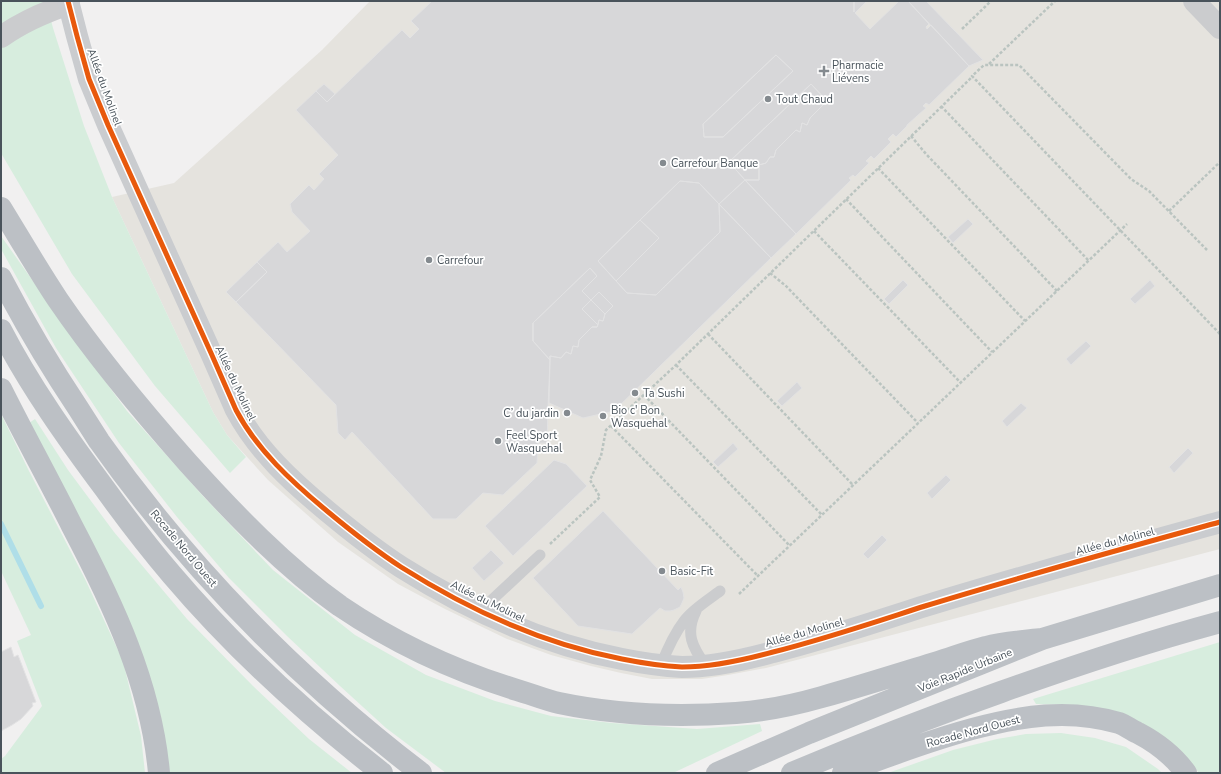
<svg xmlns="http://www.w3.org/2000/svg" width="1221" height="774" font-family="'Nunito Sans',sans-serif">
	<rect width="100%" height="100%" fill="#f1f0f0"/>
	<!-- commercial -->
	<path fill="#e5e3de" d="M370,1H1220V549L766,668L728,675L702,679H652L621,673L591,666L551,655L507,639L445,609L398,584L338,542L304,512L268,480L227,435L213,412L112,197L174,183L322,50Z"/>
	<!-- green -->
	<path fill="#d7edde" d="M1,1H46L53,28L84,126L112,197L213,412L227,435L246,457L230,473L155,386L72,274L1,153Z
		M1,236L74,339L127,411L202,495L273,570L355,635L426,675L495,701L551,716L612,723L697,729L760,724L762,731L673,773H446L386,728L340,686L287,636L229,578L177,517L119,443L56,348L1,249Z
		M1,414L29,471L85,579L123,661L141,736L145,773H1V759L5,756L42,706L17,641L31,635L1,571Z
		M35,419L68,470L114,532L187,619L253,686L309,739L352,773H169L29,423Z
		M1220,642V773H1199L1182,752L1074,705L1036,704L1033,699Z
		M1061,733L1095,738L1126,747L1158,769L1162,773H1091L1055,772L1050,773H888L953,750L997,739L1026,734Z"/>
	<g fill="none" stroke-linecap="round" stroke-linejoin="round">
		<!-- stream -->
		<path stroke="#afdee8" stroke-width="6" d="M1,524L41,606"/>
	</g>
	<!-- building -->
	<path fill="#d7d7d9" stroke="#e2e2e3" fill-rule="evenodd" d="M432,1H854V12V1H867L855,13L870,29L899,1H908L929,24L926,27L927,29L931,25L969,66L929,105L926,103L923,106L926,108L907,125V126L896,137L893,134L888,139L891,142L874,159L871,156L866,161L869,163L855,177L853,175L849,178L851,180L796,234L745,180L719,204L771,258L614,411L583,418L549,403L550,360L548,408L547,443H538L537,463L503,495L483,493L456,519H433L352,432L345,440L338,433L336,405L236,302L267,272L257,262L278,242L287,252L310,231L292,212L290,204L309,185L314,190L324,179L319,174L338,155L296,110L316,91L327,102L402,30L410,38L419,29L411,21ZM776,55L793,71L723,137H704L703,124ZM811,84L827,101L810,118L807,125L802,123L800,132L796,130L776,150L774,157H770L766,163L759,165V180H745L729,162ZM680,181L699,183L719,204L720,232L656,295L627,293L598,261ZM590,268L597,276L582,291L591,300L599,292L613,306L605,314L603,321L599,320L597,327H592L579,340L578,347L573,346L571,354L566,352L561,358L550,356V360L533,341V323Z
		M908,1H926L983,60L969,66Z
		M776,55L793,71L723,137H704L703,124Z
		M324,84L335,94L327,102L316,91Z
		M811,84L827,101L810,118L807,125L802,123L800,132L796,130L776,150L774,157H770L766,163L759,165V180H745L729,162Z
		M745,180L796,234L771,258L719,204Z
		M680,181L699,183L719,204L720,232L656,295L627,293L616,281L659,238L640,220Z
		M968,219L973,224L953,243L948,237Z
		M640,220L659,238L616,281L598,261Z
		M257,262L267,272L236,302L226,292Z
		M590,268L597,276L582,291L591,300L582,309L598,325L597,327H592L579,340L578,347L573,346L571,354L566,352L561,358L550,356V360L533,341V323Z
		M903,280L908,285L889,304L884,299Z
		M1150,280L1155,286L1135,304L1130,299Z
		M599,292L613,306L605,314L591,300Z
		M591,300L605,314L603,321L599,320L598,325L582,309Z
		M1086,341L1091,346L1071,365L1066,359Z
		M797,382L802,388L782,406L777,401Z
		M1021,403L1027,408L1007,427L1002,421Z
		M733,443L738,449L718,467L713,462Z
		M1188,448L1193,453L1174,473L1169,467Z
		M554,460L566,464L587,486L513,556L485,526Z
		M946,475L951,480L932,499L927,493Z
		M603,511L678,590L681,587L683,592L684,598L682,603L680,607L674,610L670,611H665L660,608L632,634L578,626L533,578Z
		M882,535L887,540L868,559L863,554Z
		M491,550L504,563L484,581L472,568Z
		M11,647L14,657L18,655L36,702L32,703L33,706L21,719L12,725L1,731V652Z"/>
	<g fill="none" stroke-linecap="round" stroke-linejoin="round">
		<!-- path -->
		<path stroke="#bac4c0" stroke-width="2.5" stroke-dasharray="3 2" stroke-linecap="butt" d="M962,29L991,1
			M989,64L1055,1
			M941,106L1089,261
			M911,136L926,154L1057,291
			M878,168L1025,321
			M846,199L992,352
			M1169,211L1220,162
			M814,231L961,383
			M1207,250L1149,191L1131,179L1019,65H984L972,76L1220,334
			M770,273L786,286L918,423
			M708,334L853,485
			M676,365L822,515
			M644,395L790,546
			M611,426L758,576
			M550,544L600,497L590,480L601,456L606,430L676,365L972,77
			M739,594L1127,224"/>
		<!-- lane -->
		<path stroke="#cbccce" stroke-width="11" d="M480,611L540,555
			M696,611C685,633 692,647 706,666
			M661,665C667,650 674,634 684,621C693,609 708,600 720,591"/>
		<!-- street -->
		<path stroke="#cbccce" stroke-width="22" d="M1194,1L1220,28
			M1,37C22,22 45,12 69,4"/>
		<!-- secondary -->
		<path stroke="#cacccf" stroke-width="22" d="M68,1L77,36L89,79L108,125L211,353L236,410C257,450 292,482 327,511C351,531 375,550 401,567C469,610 543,644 622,659C642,663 662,666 682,667C713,667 744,660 773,652C825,639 875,622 925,606C1023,576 1122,549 1220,522"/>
		<!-- highway -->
		<path stroke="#bcc0c5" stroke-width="22" d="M1,208C20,239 38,270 58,300C97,357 142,411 188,463C234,514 284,566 340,606C396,644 452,670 517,690C531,694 545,700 559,703C616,715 677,717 736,713C765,711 794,705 822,697C861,686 899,674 938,662C954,657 970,651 986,647C1004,642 1024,641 1042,639
			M1,278C24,322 50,366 78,408C85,419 92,430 99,441C188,567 298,679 421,773
			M1,330C30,386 67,438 105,489C126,518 148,547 172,575C234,648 306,714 382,773
			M1,389C24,435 49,480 72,526C113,604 151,684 159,773
			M717,773L809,733L1042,639L1220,585
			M792,773C861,744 930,717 1001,692C1073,666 1146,642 1220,622
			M843,773C885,757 928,741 972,729C1021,716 1069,708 1119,723C1125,725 1131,730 1138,733C1157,743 1173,755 1186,773"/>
		<!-- cycleway casing -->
		<g stroke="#fff" stroke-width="8">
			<path id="cycleway" d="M68,1L77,36L89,79L108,125L211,353L236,410C257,450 292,482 327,511C351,531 375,550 401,567C469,610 543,644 622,659C642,663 662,666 682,667C713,667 744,660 773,652C825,639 875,622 925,606C1023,576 1122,549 1220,522"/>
		</g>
		<!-- cycleway -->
		<use href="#cycleway" stroke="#e8590c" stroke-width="5"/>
	</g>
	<!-- markers -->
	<g fill="#848a8f" stroke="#fff" stroke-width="1.5">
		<path d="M822 65h4v4h4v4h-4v4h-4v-4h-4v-4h4z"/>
		<circle cx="768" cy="99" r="4"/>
		<circle cx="663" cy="163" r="4"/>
		<circle cx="429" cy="260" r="4"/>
		<circle cx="635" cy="393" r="4"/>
		<circle cx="567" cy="413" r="4"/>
		<circle cx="603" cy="416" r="4"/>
		<circle cx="498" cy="441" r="4"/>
		<circle cx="662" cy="571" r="4"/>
	</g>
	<g text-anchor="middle" stroke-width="3.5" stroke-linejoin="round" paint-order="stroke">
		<!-- poi labels -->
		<g font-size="11" fill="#49535b" stroke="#fff" text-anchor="start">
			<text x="832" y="69">Pharmacie<tspan x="832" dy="13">Liévens</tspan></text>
			<text x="776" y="103">Tout Chaud</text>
			<text x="671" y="167">Carrefour Banque</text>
			<text x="437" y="264">Carrefour</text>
			<text x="643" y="397">Ta Sushi</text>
			<text x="611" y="414">Bio c' Bon<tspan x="611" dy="13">Wasquehal</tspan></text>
			<text x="559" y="417" text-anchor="end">C’ du jardin</text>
			<text x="506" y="439">Feel Sport<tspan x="506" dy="13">Wasquehal</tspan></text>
			<text x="670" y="575">Basic-Fit</text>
		</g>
		<!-- street labels -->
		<g font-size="11" fill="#49535b" stroke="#fff">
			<text transform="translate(105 87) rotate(70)" y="4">Allée du Molinel</text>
			<text transform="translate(236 383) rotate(65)" y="4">Allée du Molinel</text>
			<text transform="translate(1115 541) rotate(-15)" y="4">Allée du Molinel</text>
			<text transform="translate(184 548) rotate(50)" y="4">Rocade Nord Ouest</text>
			<text transform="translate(488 601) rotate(26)" y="4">Allée du Molinel</text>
			<text transform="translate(804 632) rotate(-16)" y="4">Allée du Molinel</text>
			<text transform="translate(965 670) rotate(-22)" y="4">Voie Rapide Urbaine</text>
			<text transform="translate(973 731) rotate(-15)" y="4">Rocade Nord Ouest</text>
		</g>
	</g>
	<!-- border -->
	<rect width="1221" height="774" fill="none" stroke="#49535b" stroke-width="4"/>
</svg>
